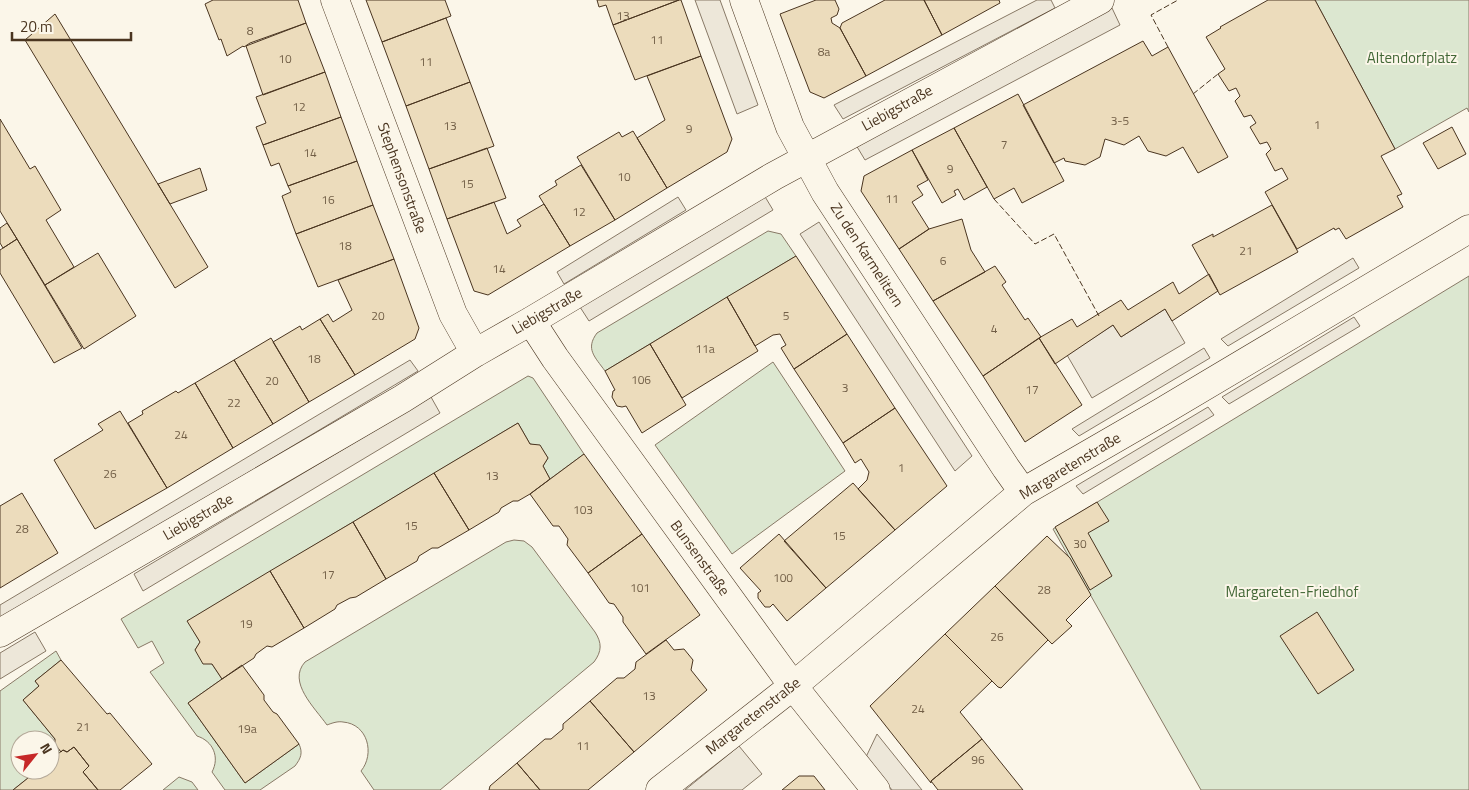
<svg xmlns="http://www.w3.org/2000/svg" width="1469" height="790" font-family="'Titillium Web',sans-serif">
	<rect width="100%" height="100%" fill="#fbf6e9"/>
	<!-- green -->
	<path fill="#dce7d0" stroke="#887966" d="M1315,0H1469V112L1467,108L1395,149Z
		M768,231L781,234L796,256L605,371C595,357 585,349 597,333Z
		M1469,276V790H1201L1053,529Z
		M773,362L845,471L732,554L655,445Z
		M528,376L533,378L584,454L550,479L543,466L548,458L540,446L530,444L518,423L188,621L200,642L195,650L212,664L222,679L188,703L245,783L299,744C303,753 301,758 295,766L260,790H225L212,772C220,757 213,741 197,736L150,672L164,663L152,641L138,648L121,619Z
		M514,540L524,541L532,547L595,632C602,643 602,651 594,662L440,790H374L361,771C375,754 368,724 343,722C338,721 332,723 327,725C315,708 287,682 305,662L506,542Z
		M56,651L61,660L35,681L39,686L23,700L55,739V744L61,752L50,760V740H20V770H38L13,790H0V691Z
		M179,777L192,782L198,790H163Z"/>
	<!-- parking -->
	<path fill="#ede7d9" stroke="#887966" d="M695,0H720L758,105L737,114Z
		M1037,0H1051L1055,8L843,119L834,105Z
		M1112,8L1120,25L865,160L856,145Z
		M764,195L773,210L589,321L580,307Z
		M678,197L686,210L564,284L557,272Z
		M819,222L972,456L955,471L800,234Z
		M1353,258L1359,268L1228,346L1221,339Z
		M1165,309L1185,343L1092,398L1067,355L1113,325L1121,337Z
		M1354,317L1360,326L1229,404L1222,397Z
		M1204,348L1210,358L1079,436L1072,429Z
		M410,360L418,371L0,621V605Z
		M431,397L440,413L143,591L134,574Z
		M1208,407L1214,415L1083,494L1076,486Z
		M35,632L46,651L0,679V653Z
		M877,734L922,790H892L866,757Z
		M739,746L762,774L742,790H685Z"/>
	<!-- building -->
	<path fill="#ecdcbc" stroke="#4a3520" d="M213,0H298L306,23L250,43L244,47L243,46L227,56L221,39L219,40L205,4Z
		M366,0H445L451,16L382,42Z
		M597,0H679L613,25L606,5L599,7Z
		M679,0H681L701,56L635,80L613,25Z
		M816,0H835L839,9L837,15L831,18L832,23L840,28L866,76L824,98L810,92L780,14Z
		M885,0H924L942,35L866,76L840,28L842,23Z
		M924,0H999L1000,3L942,35Z
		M1268,0H1315L1395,149L1381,156L1402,194L1397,196L1403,207L1346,239L1339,228L1335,230L1334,228L1297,249L1265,192L1288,179L1282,168L1275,171L1266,154L1271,149L1267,142L1260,144L1250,127L1256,123L1251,115L1244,117L1235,101L1240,96L1236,88L1229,91L1218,74L1225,69L1206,37L1221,28L1220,27Z
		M55,14L208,267L175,288L25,40Z
		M446,18L470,82L406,106L382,42Z
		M306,23L325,72L263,95L246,46Z
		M1143,41L1152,56L1168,47L1228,157L1198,173L1183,147L1166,156L1148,151L1139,136L1124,145L1105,139L1100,157L1085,165L1065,161L1064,158L1054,163L1023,105Z
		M701,56L732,139L727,152L667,188L637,138L665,120L647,76Z
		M325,72L341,117L263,145L256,127L266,123L256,97Z
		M470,82L494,146L429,169L406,106Z
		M1018,94L1064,181L1022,203L1014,188L994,199L954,128Z
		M341,117L357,161L288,186L279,163L271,166L263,145Z
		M0,119L30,169L35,166L61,210L46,220L74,267L45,285L0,211Z
		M1452,127L1466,154L1438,169L1423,143Z
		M954,128L987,187L964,200L958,189L954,191L956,195L942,203L912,150Z
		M633,131L667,188L615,220L577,157L619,132L622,137Z
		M487,148L506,198L447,219L429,169Z
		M912,150L928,180L917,186L923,195L912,202L929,229L899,249L861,191L864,176Z
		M357,161L373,205L296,234L282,196L291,192L288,186Z
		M581,165L615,220L570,246L539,196L557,185L555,181Z
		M200,168L207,190L170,204L158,184Z
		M494,202L507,234L521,226L517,220L544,204L570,246L488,295L474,291L447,219Z
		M373,205L394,259L318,287L296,234Z
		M1272,205L1298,252L1220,295L1192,245L1213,234V237Z
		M962,219L971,250L985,272L933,301L899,249L929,229Z
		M7,223L17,239L3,248L0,243V228Z
		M17,239L82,348L54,363L0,273V250Z
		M98,253L136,316L84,349L45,285Z
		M796,256L847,334L794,369L781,348L786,345L780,334L773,335L755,346L727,297Z
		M394,259L419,328L415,339L355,375L320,319L328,314L333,322L352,310L338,280Z
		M995,266L1006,282L1002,285L1025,320L1028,318L1041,337L983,376L933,301Z
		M1209,274L1218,291L1172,321L1165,309L1121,337L1113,325L1055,364L1039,338L1072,319L1077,327L1121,300L1128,310L1173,282L1179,294Z
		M727,297L758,351L682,398L650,344Z
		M320,319L355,375L309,402L273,342L300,326L302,330Z
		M847,334L895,408L843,443L794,369Z
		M271,338L309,402L273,424L234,360Z
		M1039,338L1082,405L1025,442L983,376Z
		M650,344L686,405L642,433L626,406L622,407L617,406L612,397L613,391L615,390L605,371Z
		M234,360L273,424L233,448L195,383Z
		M195,383L233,448L167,488L128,423L143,414L142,411L176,391L178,393Z
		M895,408L947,486L895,530L858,489L867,480L869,472L861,459L855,463L843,443Z
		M120,411L167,488L95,529L54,460L103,430L98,424Z
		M518,423L530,444L540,445L548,458L543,466L550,479L530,494L518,501H513L501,508L499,512L469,530L434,473Z
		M584,454L642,534L588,573L567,545L568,539L559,526H553L530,494Z
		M434,473L469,530L438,548H432L419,556L417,561L386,579L353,522Z
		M853,483L895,530L826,588L784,541Z
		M22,493L58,553L0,588V506Z
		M1097,502L1109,521L1088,533L1112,576L1090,590L1055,527Z
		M353,522L386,579L356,597L350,598L337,605L335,609L304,628L270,571Z
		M642,534L700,615L646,654L623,622V617L614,604L609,603L588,573Z
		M779,534L826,588L787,621L773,604L770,607H765L758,598V593L761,591L740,568Z
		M1047,536L1070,558L1091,595L1066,620L1072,626L1052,644L995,586Z
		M270,571L304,628L272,647L267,646L256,654L254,658L222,679L212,664H203L195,650L200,642L187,621Z
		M995,586L1048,640L1001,688L998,687L945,634Z
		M1317,612L1354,670L1318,694L1280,636Z
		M945,634L992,681L960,712L982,739L931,781V783L870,706Z
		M666,640L674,650L684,649L693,660L691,670L707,690L634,752L590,701L617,678H624L635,669L636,662Z
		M61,660L107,714L110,713L152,764L120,790H98L83,772L89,766L74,747L67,752L63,750L61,752L55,744V739L23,700L39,686L35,681Z
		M242,665L264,695V700L273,712L277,714L299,744L245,783L188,703Z
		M590,701L634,752L588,790H540L517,763L545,739H551L563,729V724Z
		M982,739L1023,790H938L931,781Z
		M74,747L89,766L83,772L98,790H13L38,770H50V760L63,750L67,752Z
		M517,763L540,790H489L490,786Z
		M799,776H814L825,790H782Z"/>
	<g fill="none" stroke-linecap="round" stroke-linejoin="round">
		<!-- street casing -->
		<g stroke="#4a3520" stroke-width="29">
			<path id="street" d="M335,0L453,314L475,353
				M744,0L790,127L825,192L1006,468L1023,492
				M531,321L555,358L793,686L876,790
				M0,633L402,399L475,353L531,321L774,176L1100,0
				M660,790L793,686L1023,492L1163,411L1469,229"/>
		</g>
		<!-- street -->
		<use href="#street" stroke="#fbf6e9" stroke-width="28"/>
		<!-- fence -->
		<path stroke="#4a3520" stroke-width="1" stroke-dasharray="6 2.5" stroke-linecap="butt" d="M1168,47L1151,15L1178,0
			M1193,94L1218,74
			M994,199L1035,244L1054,234L1099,316"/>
	</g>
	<g text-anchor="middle" stroke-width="4" stroke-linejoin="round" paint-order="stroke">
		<!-- number labels -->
		<g font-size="12" fill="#725f47">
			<text x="623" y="20">13</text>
			<text x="250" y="35">8</text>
			<text x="657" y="44">11</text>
			<text x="824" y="56">8a</text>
			<text x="285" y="63">10</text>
			<text x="426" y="66">11</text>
			<text x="299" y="111">12</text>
			<text x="1120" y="125">3-5</text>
			<text x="1317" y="129">1</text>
			<text x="450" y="130">13</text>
			<text x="689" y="133">9</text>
			<text x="1004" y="149">7</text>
			<text x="310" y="157">14</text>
			<text x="950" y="173">9</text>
			<text x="624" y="181">10</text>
			<text x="467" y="188">15</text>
			<text x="892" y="203">11</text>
			<text x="328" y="204">16</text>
			<text x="579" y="216">12</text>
			<text x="345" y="250">18</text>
			<text x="1246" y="255">21</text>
			<text x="943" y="265">6</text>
			<text x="499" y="273">14</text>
			<text x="378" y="320">20</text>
			<text x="786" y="320">5</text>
			<text x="994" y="333">4</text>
			<text x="705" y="353">11a</text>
			<text x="314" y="363">18</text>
			<text x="641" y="384">106</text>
			<text x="272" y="385">20</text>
			<text x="845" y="392">3</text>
			<text x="1032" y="394">17</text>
			<text x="234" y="407">22</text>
			<text x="181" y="439">24</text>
			<text x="901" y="472">1</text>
			<text x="110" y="478">26</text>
			<text x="492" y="480">13</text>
			<text x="583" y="514">103</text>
			<text x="411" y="530">15</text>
			<text x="22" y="533">28</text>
			<text x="839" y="540">15</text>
			<text x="1080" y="548">30</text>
			<text x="328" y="579">17</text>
			<text x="783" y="582">100</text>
			<text x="640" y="592">101</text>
			<text x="1044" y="594">28</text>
			<text x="246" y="628">19</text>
			<text x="997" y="641">26</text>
			<text x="649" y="700">13</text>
			<text x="918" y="713">24</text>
			<text x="83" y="731">21</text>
			<text x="247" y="733">19a</text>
			<text x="583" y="750">11</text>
			<text x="978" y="764">96</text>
		</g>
		<!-- park labels -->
		<g font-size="15" fill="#436837" stroke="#fbf6e9">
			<text x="1412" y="63">Altendorfplatz</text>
			<text x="1292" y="597">Margareten-Friedhof</text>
		</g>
		<!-- street labels -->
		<g font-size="15" fill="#4a3520" stroke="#fbf6e9">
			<text transform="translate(897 108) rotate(-29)" y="5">Liebigstraße</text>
			<text transform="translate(402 178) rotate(70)" y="5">Stephensonstraße</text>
			<text transform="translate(867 255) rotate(57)" y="5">Zu den Karmelitern</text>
			<text transform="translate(547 311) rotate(-30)" y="5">Liebigstraße</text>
			<text transform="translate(1070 466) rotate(-31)" y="5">Margaretenstraße</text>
			<text transform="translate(198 517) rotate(-30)" y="5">Liebigstraße</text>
			<text transform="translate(700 558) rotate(54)" y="5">Bunsenstraße</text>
			<text transform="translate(753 716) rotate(-38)" y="5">Margaretenstraße</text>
		</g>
	</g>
	<!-- north arrow -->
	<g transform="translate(35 755) rotate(60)"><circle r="24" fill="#fbf6e9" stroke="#b4a999"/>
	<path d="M0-4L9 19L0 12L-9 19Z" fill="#c62828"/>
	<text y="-8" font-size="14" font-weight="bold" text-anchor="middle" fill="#4a3520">N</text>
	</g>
	<!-- scale -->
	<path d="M12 32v8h119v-8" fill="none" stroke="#4a3520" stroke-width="2.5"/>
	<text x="20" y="32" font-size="15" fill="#4a3520" stroke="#fbf6e9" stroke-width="4" paint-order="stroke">20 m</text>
</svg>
